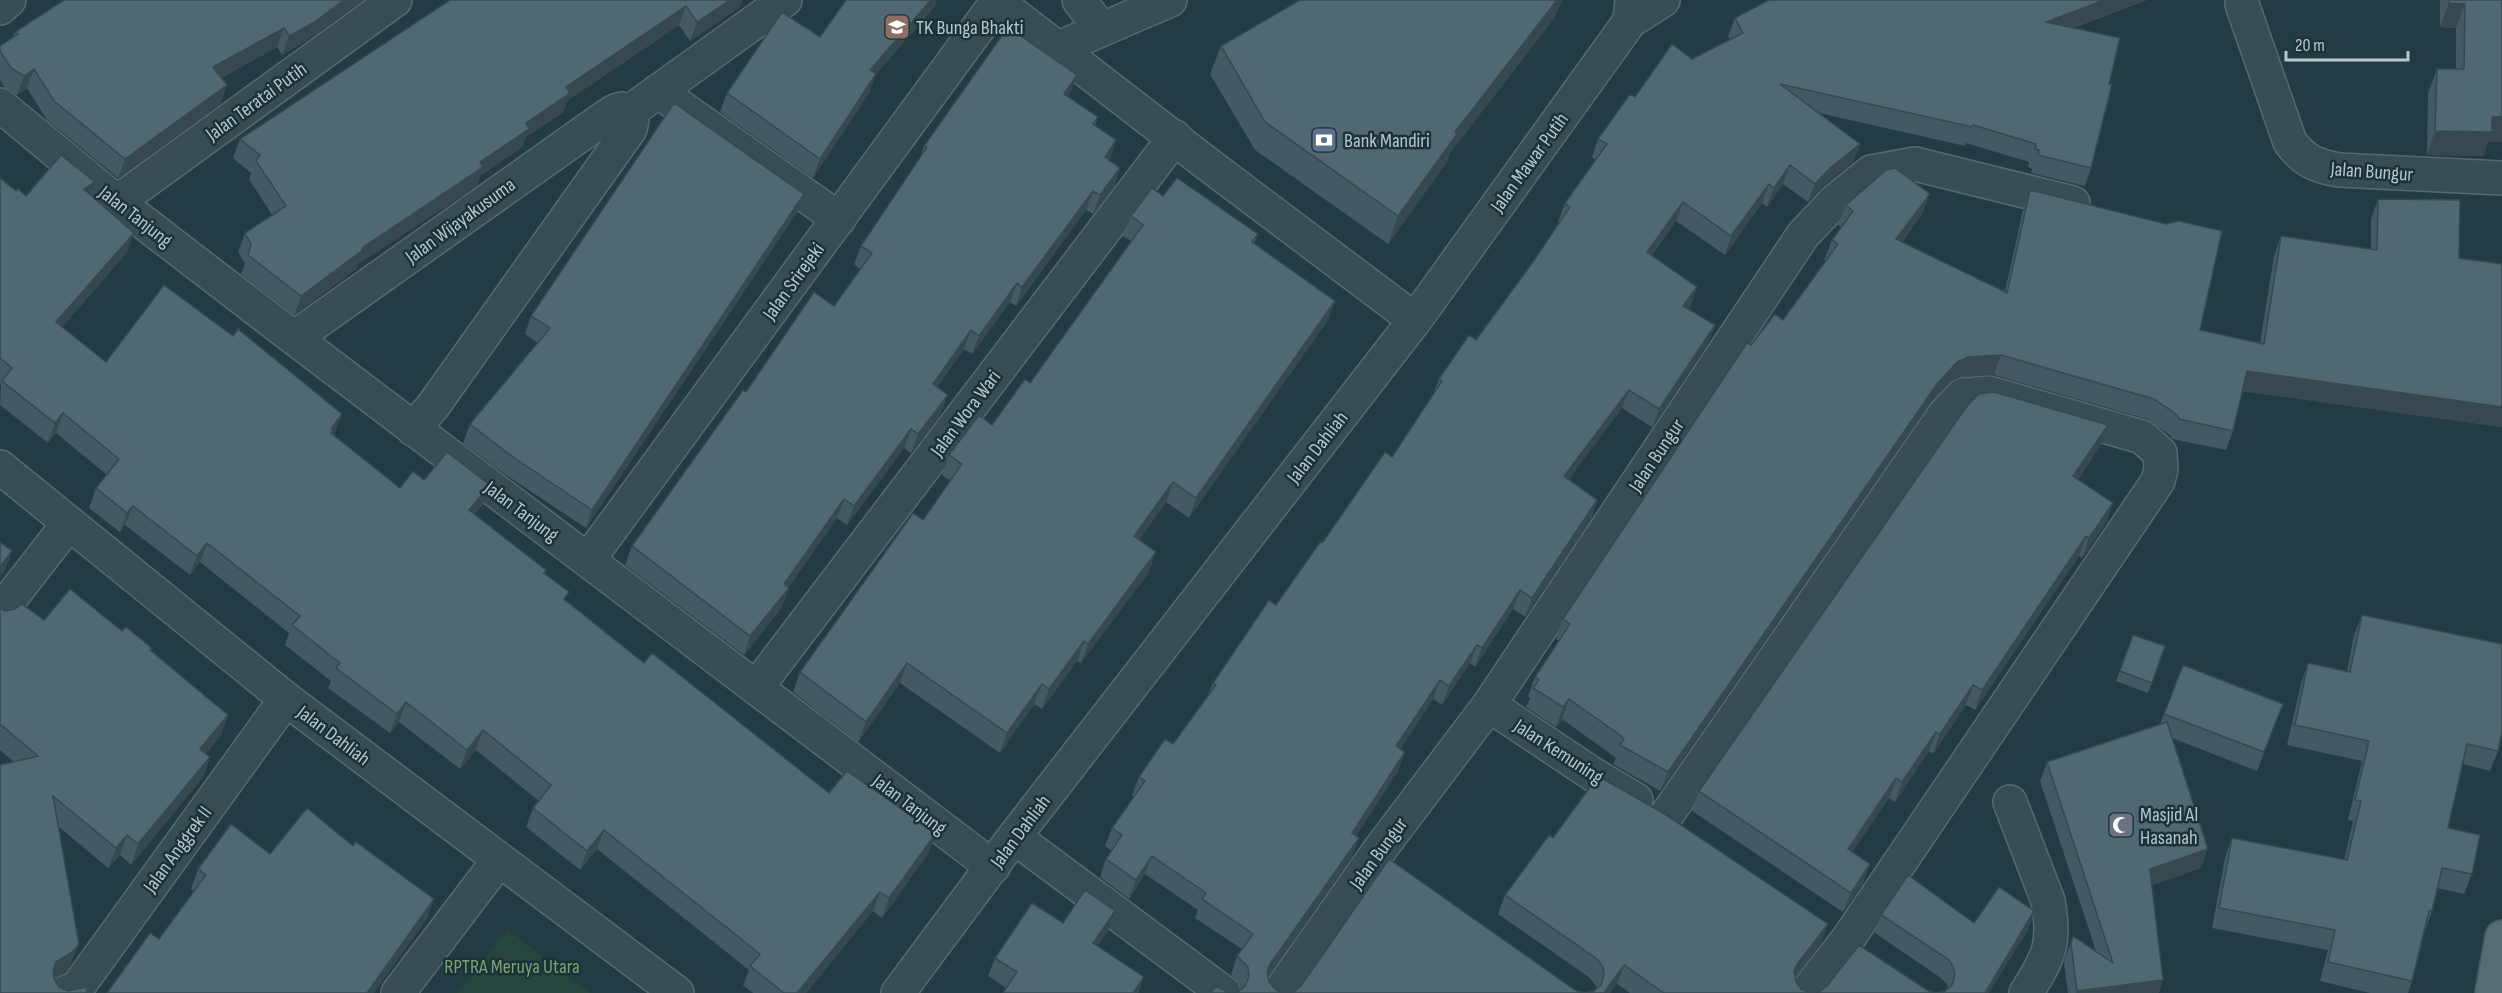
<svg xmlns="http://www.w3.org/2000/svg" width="2502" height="993" font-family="'Sofia Sans Condensed',sans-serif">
	<rect width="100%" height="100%" fill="#233c44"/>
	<!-- green -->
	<path fill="#25453e" d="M507,929L590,993H457Z"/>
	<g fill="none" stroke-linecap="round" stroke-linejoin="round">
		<!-- minor casing -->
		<g stroke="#566970" stroke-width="36">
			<path id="minor" d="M1079,0L1101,29
				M2242,4L2290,142C2304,161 2316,166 2339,170L2502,178
				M0,8L9,0
				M1630,21L1663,0
				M1059,48L1170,0
				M658,91L839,219
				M0,105L117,202L294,338L993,867
				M117,202L395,0
				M1415,320L1630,21L1632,0
				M294,338L600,121L615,111L622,109L628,113
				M413,429L433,406L630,129L632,120L628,113L785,0
				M0,467L286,699L677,993
				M588,560L997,2
				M0,612L69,523
				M756,688L1175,137
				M1489,705L1594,775L1636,800
				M2010,802L2048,901C2056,943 2049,957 2026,993
				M1666,816L1945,414L1963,395L1989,393L2142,437L2160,453L2161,469L2158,481L1848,939L1806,993
				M1014,837L1224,993
				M64,993L77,988L286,699
				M398,993L499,860
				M898,993L1014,837L1415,320L1201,159L995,0
				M1279,993L1378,852L1489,705L1803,235L1835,201L1871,172L1915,164L2073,203"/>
		</g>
		<!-- major casing -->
		<g stroke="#45585f" stroke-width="36">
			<path id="major" d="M2492,993L2502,937"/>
		</g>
		<!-- minor -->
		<use href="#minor" stroke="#384c53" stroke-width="33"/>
		<!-- major -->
		<use href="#major" stroke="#566c73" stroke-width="33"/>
	</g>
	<!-- wall -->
	<path fill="#445961" d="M64,0H363L306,41L282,55L277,47L221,78L227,85L220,104L118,178L47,120L27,88L17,95L4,87L0,80V46L13,37L15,32Z
		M450,0L740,7L690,41L679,25L567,101L563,112L526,137L522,147L480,176L477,186L358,264L356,269L294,315L241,274L245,263L238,252L245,233L272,215L249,179L251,173L233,158L240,139Z
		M1769,0H2147L2073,28L2120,38L2109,84H2112L2091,168L2085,186L2031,173L2032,169L2028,167L2029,162L1966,143L1965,146L1819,113L1860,144L1853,162L1823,186L1808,202L1783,184L1767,207L1762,203L1725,255L1676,221L1652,255L1697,287L1690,306L1688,308L1715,325L1708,343L1652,427L1622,408L1568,480L1597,500L1591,519L1525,617L1513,609L1475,667L1470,663L1442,705L1433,699L1400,749L1405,752L1398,771L1356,836L1359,838L1352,856L1268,976L1269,982L1276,990L1284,993L1293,992L1301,986L1389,859L1575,990L1585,993H1211L1216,986L1229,993L1238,992L1242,989L1241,986L1231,975L1237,956L1242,949L1195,918L1198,910L1145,874L1129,899L1100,877L1106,859L1112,851L1105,846L1112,828L1134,797L1132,796L1139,777L1165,739L1173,744L1207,697L1213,683L1269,600L1276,605L1321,541L1323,542L1385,452L1392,457L1433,394L1439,379L1469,335L1476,340L1535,259L1559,223L1558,222L1565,203L1595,160L1592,157L1598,139L1630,94L1635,97L1672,44L1692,59L1730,39L1728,36L1735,18Z
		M2440,0H2502V142H2488L2483,156L2427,155L2428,93L2437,69H2456V28L2440,27Z
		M935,6L876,74L869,93L813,178L720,112L727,93L820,37Z
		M1555,17L1450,153L1447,162L1388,244L1255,150L1210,74L1221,46Z
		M1070,94L1068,97L1098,117L1095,126L1116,140L1109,160L1120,168L1114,187L1093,214L1086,210L1016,306L1010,302L972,354L964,349L937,387L941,413L911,453L904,448L847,525L837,518L788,588L782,607L744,655L625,565L632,546L746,392L834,306L860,269L854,264L861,246L920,158L924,146Z
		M0,178L16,191L26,196L90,194L127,252L62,327L106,362L335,433L334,436L400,488L424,480L483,504L474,514L546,570L545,573L566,600L644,663L829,793L929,852L882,918L873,911L806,993H753L743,985L749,970L597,849L580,870L526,827L533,808L539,801L476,750L460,769L399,722L390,733L328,688L331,681L285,645L289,633L200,562L190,575L125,525L120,532L89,508L96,488L107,475L56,433L48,443L0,405L1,384L0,383Z
		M2030,190L2200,330L2260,343L2274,256L2281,236L2371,249V219L2378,199L2459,258L2502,264V427L2242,391L2233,431L2226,450L2172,439L2170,435L2147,419L1994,375L1961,377L1949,382L1930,403L1660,791L1613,764L1616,758L1612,755L1562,719L1556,727L1526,707L1530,698L1528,696L1535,677L1559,641L1556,639L1563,619L1751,345L1783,320L1826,261L1824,260L1832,240L1841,227L1838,225L1846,205L1922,214L1902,242L2005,291L2023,210Z
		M1163,196L1258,234L1254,244L1335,301L1328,320L1189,518L1166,502L1139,540L1149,572L1081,663L1077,661L1042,709L1034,704L1000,753L900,683L858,742L793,692L800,672L923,520L951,481L942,475L949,455L992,425L1030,383L1131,241L1123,236L1131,216Z
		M797,212L586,528L506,475L463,443L470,424L538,343L525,334L531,316Z
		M2101,445L2078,479L2113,503L2106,522L2082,558L2079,556L1975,710L1966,705L1933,754L1929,751L1895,802L1889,798L1852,852L1863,883L1843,912L1692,811L1699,791Z
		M0,608L5,611L44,620L122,631L152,648L151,650L228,715L221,735L206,753L210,757L203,777L131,865L120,855L108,868L59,827L71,964L65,972L54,979L59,987L68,991L87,993H0L14,762L0,750Z
		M2362,615L2498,751L2490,771L2463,764L2448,828L2472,874L2464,894L2437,888L2432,911L2425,931H2424L2412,981L2408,993H2370L2320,981L2328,950L2212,928L2225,858L2232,838L2344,860L2353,821L2348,820L2362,761L2287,745L2301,683L2308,663L2347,671L2354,635Z
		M2133,635L2165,646L2148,693L2116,681Z
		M2183,665L2276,723L2257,771L2172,738L2201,868L2152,885L2159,993H2068L2064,962L2073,936L2096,951L2040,781L2047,762L2160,724Z
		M1553,838L1828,924L1821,943L1795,977L1796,982L1801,989L1810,993L1927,990L1936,993H1630L1617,984L1594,991L1597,989L1596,986L1590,978L1498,914L1505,895Z
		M270,854L427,919L159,939L194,891L191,889L198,869Z
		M1881,915L1974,923L2028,930L1945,991L1948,989L1947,984L1941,978L1875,933Z
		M1063,923L1108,930L1097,946L1144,977L1138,993H1003L1006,988L988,976L995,958Z"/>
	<!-- shaded-wall -->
	<path fill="#37494f" d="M344,0H363L306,41L282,55L289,36Z
		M730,0H743L740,7L690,41L697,22Z
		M931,0H937L935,6L863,89L870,70Z
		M1557,0H1563L1555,17L1450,153L1447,162L1388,244L1398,216L1455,132Z
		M2104,0H2147L2039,40L2046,22Z
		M2449,3L2465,4L2456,28L2440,27Z
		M686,6L679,25L567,101L563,112L526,137L522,147L480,176L477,186L358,264L356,269L294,315L301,296L362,248L480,162L566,87Z
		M284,28L277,47L206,86L213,67Z
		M34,69L27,88L17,95L24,76Z
		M876,74L869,93L813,178L820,159Z
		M1077,75L1070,94L1057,112L1064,94Z
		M227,85L220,104L118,178L125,159Z
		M2492,117H2502V142H2488L2483,156L2427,155L2435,131Z
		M1116,140L1110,159L1098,176L1105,157Z
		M1860,144L1853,162L1823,186L1808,202L1815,184L1830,168Z
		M1790,165L1783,184L1767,207L1774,188Z
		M1120,168L1114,187L1093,214L1100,195Z
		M95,182L88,202L84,189Z
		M1769,184L1762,203L1725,255L1731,236Z
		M1093,191L1086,210L1016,306L1022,287Z
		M804,194L797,212L586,528L592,510Z
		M1930,194L1922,214L1889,259L1896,239Z
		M1683,202L1676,221L1640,270L1647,252Z
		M134,233L127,252L49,342L56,322Z
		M1017,283L1010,302L972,354L979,336Z
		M1697,287L1690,306L1676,324L1683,306Z
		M1335,301L1328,320L1189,518L1196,498Z
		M1715,325L1708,343L1652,427L1659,409Z
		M971,330L964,349L926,403L933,384Z
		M2001,355L1994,375L1961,377L1949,382L1930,403L1660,791L1668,772L1937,384L1957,362L1968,357Z
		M2247,371L2502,407V427L2240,391Z
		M1629,390L1622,408L1557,495L1564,476Z
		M948,395L941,413L911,453L918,434Z
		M63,413L56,433L48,443L55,423Z
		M342,414L335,433L329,441L331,429Z
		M2108,425L2101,445L2066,495L2073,476Z
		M911,429L904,448L847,525L854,506Z
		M1173,482L1166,502L1127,556L1134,536Z
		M490,485L483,504L462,530L469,510Z
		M844,499L837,518L780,600L789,588L782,607L744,655L750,636L784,584Z
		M1597,500L1591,519L1525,617L1532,598Z
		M2113,503L2106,522L2082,558L2089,538Z
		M133,506L125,525L120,532L127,513Z
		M2086,536L2079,556L1975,710L1982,690Z
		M207,543L200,562L190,575L197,556Z
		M12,551L5,571L0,577V567Z
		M1156,552L1149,572L1081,663L1088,644Z
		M1520,590L1513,609L1475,667L1482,648Z
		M1084,641L1077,661L1042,709L1049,689Z
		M1477,645L1470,663L1442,705L1449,686Z
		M907,663L900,683L858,742L866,722Z
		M1440,680L1433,699L1389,765L1396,746Z
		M1042,684L1034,704L1000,753L1007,733Z
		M1973,685L1966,705L1933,754L1940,734Z
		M1569,699L1562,719L1556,727L1563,707Z
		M406,702L399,722L390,733L397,714Z
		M2283,704L2276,723L2257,771L2264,752Z
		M228,715L221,735L193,769L200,749Z
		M483,730L476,750L460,769L467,750Z
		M1936,732L1929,751L1895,802L1902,782Z
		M1405,752L1398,771L1346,852L1352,833Z
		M210,757L203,777L131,865L138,844Z
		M1896,778L1889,798L1841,868L1848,849Z
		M604,830L597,849L580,870L587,851Z
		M936,833L929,852L882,918L889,898Z
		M127,835L120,855L108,868L116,848Z
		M1359,838L1352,856L1264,982L1270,964Z
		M2208,849L2201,868L2143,888L2150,869Z
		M1152,856L1145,874L1129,899L1136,880Z
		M1870,864L1863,883L1843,912L1851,893Z
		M880,892L873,911L806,993H797Z
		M434,899L427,919L374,993H367Z
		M1115,911L1108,930L1086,962L1093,943Z
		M2034,911L2028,930L1989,993H1985Z
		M1828,924L1821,943L1791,981L1788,990L1798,963Z
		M79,944L71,964L65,972L49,982L56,962Z
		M1624,965L1617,984L1610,993H1604Z
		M1144,977L1138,993H1133Z
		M2163,980L2159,993H2076L2077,991Z"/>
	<!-- building -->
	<path fill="#4f6871" stroke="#37494f" stroke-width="1.5" d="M64,0H344L313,23L289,36L284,28L213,67L227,85L125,159L54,101L34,69L24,76L11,68L0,51V46L18,34L15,32Z
		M450,0H730L697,22L686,6L566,87L570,93L526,123L529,129L480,162L483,167L362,248L363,250L301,296L248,255L251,244L245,233L286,206L256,161L260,155L240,139Z
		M846,0H931L870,70L876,74L820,159L727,93L782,12L820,37Z
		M1300,0H1557L1455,132L1457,134L1398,216L1265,122L1221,46Z
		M1769,0H2104L2046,22L2120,38L2109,84H2112L2091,168L2038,155L2039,150L2035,149L2036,144L1973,125L1972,127L1780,84L1860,144L1830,168L1815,184L1790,165L1774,188L1769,184L1731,236L1683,202L1647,252L1697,287L1683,306L1715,325L1659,409L1629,390L1564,476L1597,500L1532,598L1520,590L1482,648L1477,645L1449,686L1440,680L1396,746L1405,752L1352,833L1359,838L1270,964L1267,972L1269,982L1276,990L1284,993L1293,992L1301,986L1389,859L1575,990L1585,993H1211L1216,986L1229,993L1238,992L1245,986L1249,977L1248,967L1237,956L1253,934L1202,899L1206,893L1152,856L1136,880L1106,859L1122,835L1112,828L1145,781L1139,777L1165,739L1173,744L1216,685L1213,683L1269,600L1276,605L1321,541L1323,542L1385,452L1392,457L1442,381L1439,379L1469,335L1476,340L1535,259L1570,207L1565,203L1607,144L1598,139L1630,94L1635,97L1672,44L1692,59L1743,33L1735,18Z
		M2449,0H2502V117H2492V132L2435,131L2437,69H2464L2465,4L2449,3Z
		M1008,27L1077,75L1064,94L1098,117L1093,124L1116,140L1105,157L1120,168L1100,195L1093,191L1022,287L1017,283L979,336L971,330L933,384L948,395L918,434L911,429L854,506L844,499L784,584L789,588L750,636L632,546L743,390L746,392L814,292L834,306L872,253L861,246L927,147L924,146Z
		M674,103L804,194L592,510L513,457L470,424L550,328L531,316Z
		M61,155L95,182L84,189L134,233L56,322L106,362L164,285L233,336L238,329L342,414L331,429L333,430L331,433L400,488L413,471L424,480L447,452L490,485L469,510L546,570L544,573L569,592L564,599L644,663L652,653L829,793L847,771L936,833L889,898L880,892L797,993H784L750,966L760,954L604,830L587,851L533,808L551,785L483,730L467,750L406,702L397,714L336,668L340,663L292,625L300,616L207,543L197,556L133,506L127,513L96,488L119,459L63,413L55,423L2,381L12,368L0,358V178L16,191L18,189L26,196Z
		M1895,168L1930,194L1896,239L2007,293L2030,190L2166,224L2179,221L2222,231L2200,330L2264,344L2281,236L2377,250L2378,199L2460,200L2459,258L2502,264V407L2247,371L2233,431L2179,419L2177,415L2154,399L2001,355L1968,357L1957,362L1937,384L1668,772L1620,745L1624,739L1620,735L1569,699L1563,707L1533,688L1539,680L1535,677L1570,624L1563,619L1747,343L1751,345L1775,314L1783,320L1838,244L1832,240L1853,211L1846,205L1886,170Z
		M1177,178L1258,234L1252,242L1335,301L1196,498L1173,482L1134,536L1156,552L1088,644L1084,641L1049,689L1042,684L1007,733L907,663L866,722L800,672L913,513L923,520L962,464L949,455L979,415L992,425L1025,379L1030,383L1143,225L1131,216L1152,188L1163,196Z
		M1994,392L2108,425L2073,476L2113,503L2089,538L2086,536L1982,690L1973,685L1940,734L1936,732L1902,782L1896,778L1848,849L1870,864L1851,893L1699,791L1967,406L1979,394Z
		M0,542L12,551L0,567Z
		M70,589L122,631L126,627L152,648L150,650L228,715L200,749L210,757L138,844L127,835L116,848L53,796L79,944L72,952L56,962L53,971L54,979L59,987L68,991L86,987L87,993H0V765L38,756L0,724V608L5,611L15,609L22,604L44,620Z
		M2362,615L2502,644V731L2498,751L2467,744L2448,828L2480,835L2472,874L2442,868L2432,911H2429L2412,981L2328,962L2335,930L2219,908L2232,838L2347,860L2361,801L2355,800L2369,741L2295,725L2308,663L2350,672Z
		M2133,635L2165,646L2152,683L2120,671Z
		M2183,665L2283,704L2264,752L2164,714Z
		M2167,722L2208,849L2150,869L2163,980L2077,991L2071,943L2073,936L2113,963L2047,762Z
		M1598,776L1663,813L1828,924L1798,963L1794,971L1796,982L1801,989L1810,993L1819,992L1827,986L1859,945L1927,990L1936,993H1664L1624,965L1604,993H1585L1594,991L1601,985L1604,975L1603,967L1597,959L1505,895L1549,835L1553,838Z
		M307,808L353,846L356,842L434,899L367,993H107L150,933L159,939L206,875L198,869L231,824L270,854Z
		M1908,875L1974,923L1999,887L2034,911L1985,993H1936L1945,991L1952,985L1955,975L1953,966L1948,959L1881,915Z
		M1085,890L1115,911L1093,943L1144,977L1133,993H1003L1017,972L995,958L1032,903L1063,923Z"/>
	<!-- icons -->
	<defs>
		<g id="school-square" transform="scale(1.35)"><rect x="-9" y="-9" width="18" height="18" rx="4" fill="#8d6e63" stroke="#1d3138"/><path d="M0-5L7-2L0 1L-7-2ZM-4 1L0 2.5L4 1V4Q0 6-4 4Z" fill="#fff"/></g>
		<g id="bank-square" transform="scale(1.35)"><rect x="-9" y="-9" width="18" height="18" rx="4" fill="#5c6f8a" stroke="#1d3138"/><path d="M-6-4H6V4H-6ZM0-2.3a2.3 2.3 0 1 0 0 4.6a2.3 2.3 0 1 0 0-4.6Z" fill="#fff"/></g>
		<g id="mosque-square" transform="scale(1.35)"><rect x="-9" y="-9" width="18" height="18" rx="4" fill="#6b7280" stroke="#1d3138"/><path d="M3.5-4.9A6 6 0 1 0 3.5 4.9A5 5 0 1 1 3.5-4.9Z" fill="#fff"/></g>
	</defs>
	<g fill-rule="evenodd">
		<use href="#school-square" x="897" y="27"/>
		<use href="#bank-square" x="1324" y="140"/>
		<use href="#mosque-square" x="2121" y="825"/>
	</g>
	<g text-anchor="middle" stroke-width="5" stroke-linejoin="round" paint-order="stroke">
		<!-- poi labels -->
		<g font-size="20" fill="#b5c6cd" stroke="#1d3138" text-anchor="start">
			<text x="916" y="34">TK Bunga Bhakti</text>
			<text x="1344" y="147">Bank Mandiri</text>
			<text x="2140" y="821">Masjid Al<tspan x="2140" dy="23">Hasanah</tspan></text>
		</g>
		<!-- street labels -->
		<g font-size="20" fill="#b5c6cd" stroke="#1d3138">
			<text transform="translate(256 101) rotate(-36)" y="7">Jalan Teratai Putih</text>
			<text transform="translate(1529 162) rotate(-54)" y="7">Jalan Mawar Putih</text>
			<text transform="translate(2372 171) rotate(4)" y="7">Jalan Bungur</text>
			<text transform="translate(136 216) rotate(38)" y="7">Jalan Tanjung</text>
			<text transform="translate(460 220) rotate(-36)" y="7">Jalan Wijayakusuma</text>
			<text transform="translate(793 281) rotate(-54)" y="7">Jalan Srirejeki</text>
			<text transform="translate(965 413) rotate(-53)" y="7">Jalan Wora Wari</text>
			<text transform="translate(1317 447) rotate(-52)" y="7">Jalan Dahliah</text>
			<text transform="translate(1656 455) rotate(-56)" y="7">Jalan Bungur</text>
			<text transform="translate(522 511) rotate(37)" y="7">Jalan Tanjung</text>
			<text transform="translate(334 735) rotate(37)" y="7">Jalan Dahliah</text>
			<text transform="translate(1559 751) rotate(33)" y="7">Jalan Kemuning</text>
			<text transform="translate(910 804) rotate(37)" y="7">Jalan Tanjung</text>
			<text transform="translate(1020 831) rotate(-53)" y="7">Jalan Dahliah</text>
			<text transform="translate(177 849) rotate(-54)" y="7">Jalan Anggrek II</text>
			<text transform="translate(1378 853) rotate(-54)" y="7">Jalan Bungur</text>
		</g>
		<!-- park labels -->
		<g font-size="20" fill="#76a571" stroke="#1d3138">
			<text x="512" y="973">RPTRA Meruya Utara</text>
		</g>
	</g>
	<!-- scale -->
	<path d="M2286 51v9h122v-9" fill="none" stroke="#b5c6cd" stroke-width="3"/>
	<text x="2295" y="51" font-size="18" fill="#b5c6cd" stroke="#1d3138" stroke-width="4.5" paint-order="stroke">20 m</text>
</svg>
